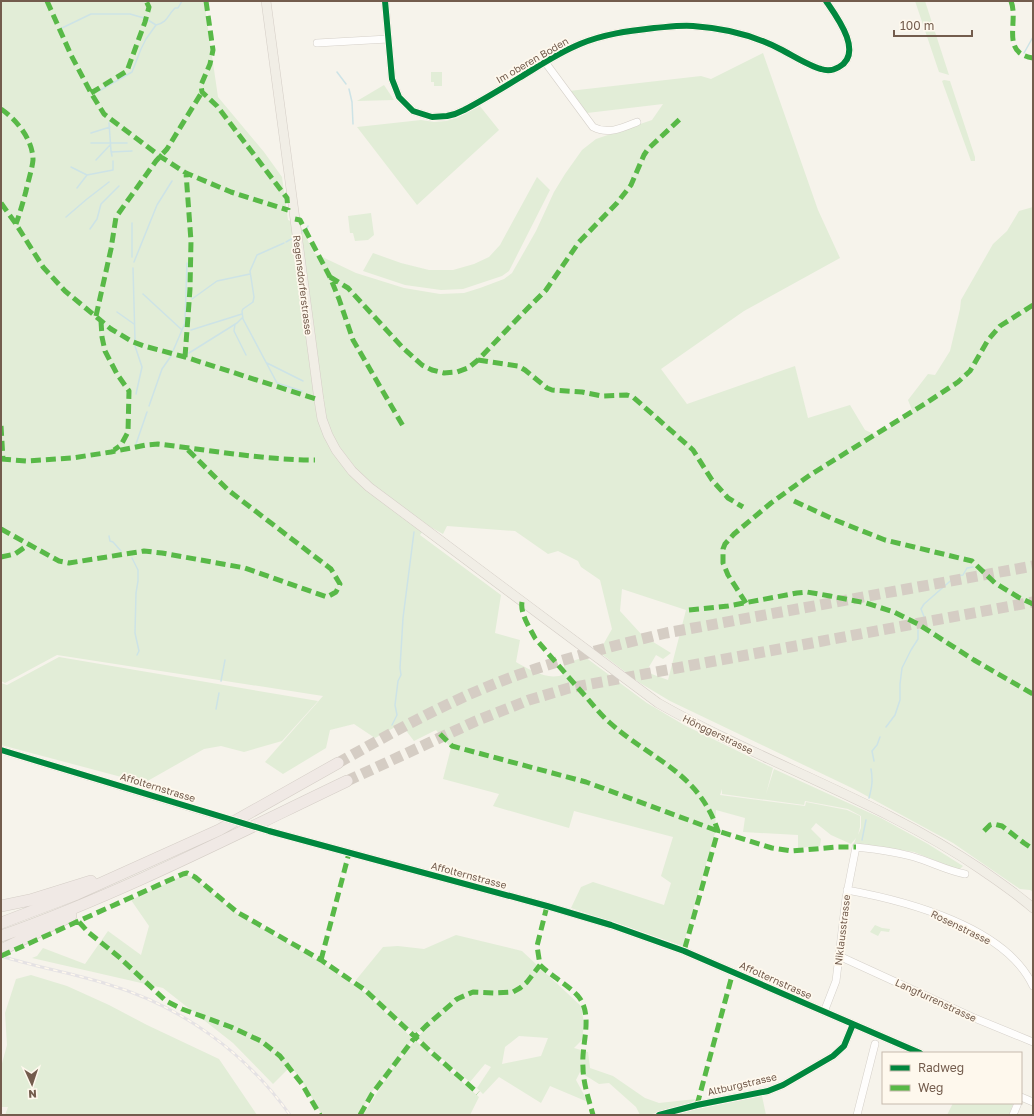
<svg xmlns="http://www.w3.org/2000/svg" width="1034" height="1116" font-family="'Golos Text',sans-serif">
	<rect width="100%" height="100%" fill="#f6f3eb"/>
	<!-- green -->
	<path fill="#e2edd7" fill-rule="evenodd" d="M1,1H204L218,97L264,152L282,177L288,220L300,225L314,253L356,273L404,288L440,294L464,293L480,288L504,279L512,273L536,231L554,192L565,174L582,150L596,139L652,120L663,104L587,113L569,91L701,76L711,79L763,53L818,210L840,258L744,311L661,369L687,404L795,366L808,418L850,405L865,430L878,436L912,410L908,400L928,374L935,375L950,351L960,309L961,300L993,244L1007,231L1019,211L1033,207V892L1030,890L1020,889L953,843L854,789L670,701L640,683L599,652L612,629L600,580L581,567L578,561L558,551L548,554L515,531L447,526L443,534L427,525L420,535L501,595L495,633L520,640L516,662C528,669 550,682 564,674V666L569,662L585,657L647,703L684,725L773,768L766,794L774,769L881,818L928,844L963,866L959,870L914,852L854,843L856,838L851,844L831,835L816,823L811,829L821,839L820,846L798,848V835L743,832L745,818L716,810L715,833L683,946L571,908L581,887L593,882L664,905L671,883L661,876L673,837L574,811L569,828L493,806L499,794L443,779L451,748L436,730L414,741L401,724L375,738L354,724L330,730L326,748L283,774L265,762L323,696L57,655L5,683L1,681ZM622,589L686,610L668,680L646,672L656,655L663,659L671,653L642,635L620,611ZM722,789V794L804,805L805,801L848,809L861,816V828L858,835L860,827V816L847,810L806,802L805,806L720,795Z
		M915,1H925L949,75L939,72Z
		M431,72H442V86H434V82H431Z
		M944,80L950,81L975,157V161H971L942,81Z
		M384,85L394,100L357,101Z
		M479,105L499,130L417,205L357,127L421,120L434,122L446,121L457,118Z
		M537,177L550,190L509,271L502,276L463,289L441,290L405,285L363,271L373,253L401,263L429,270H453L474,264L489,257L500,245Z
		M371,213L374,235L368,240L355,241L353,233H350L348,216Z
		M59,657L318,701L282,741L244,752L221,746L204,749L144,783L1,745V683L7,685Z
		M187,875L194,878L239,915L327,966L364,992L411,1037V1042L371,1093L359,1115H322L303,1083L291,1066L273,1084L233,1043L163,988L32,958L37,956L43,948L85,964L108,931L141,955L149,926L131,900L182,876Z
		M875,925L882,928L890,929L889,932L881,931L878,936L870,932Z
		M456,935L522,951L581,1006L584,1023L582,1040L574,1048L588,1052L590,1068L613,1076L645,1098L659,1103L696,1099L691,1103L648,1115H640L636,1107L609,1083L599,1084L580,1072L576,1080L588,1102L550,1086L541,1103L499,1077L483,1094L477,1088L491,1067L485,1064L470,1082L417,1038L424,1030L414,1033L356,980L383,947L398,946L424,949ZM519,1036L548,1038L541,1056L502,1064L505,1047Z
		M31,975L67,986L109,1005L147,1025L219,1059L257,1115H5L8,1107H1V1067L7,1045L5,1013L16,979Z
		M415,1040L479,1097L470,1115H363L391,1071Z
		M762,1096L766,1115H673L697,1109Z
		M953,1103H1011L1013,1104L1009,1115H947Z"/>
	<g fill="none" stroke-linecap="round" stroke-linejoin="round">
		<!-- stream -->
		<path stroke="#cde3e6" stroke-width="1.5" d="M148,20L156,25C168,22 167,16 175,8H178L182,1
			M62,28L91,14H130L144,18
			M1024,53L1033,37
			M337,72L346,84
			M349,89L352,102L353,124
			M99,91L132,72L141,49L146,39L156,25
			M109,123L111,151L112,156
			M91,133L110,127
			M91,143H127
			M111,152L132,151
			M96,160L110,145
			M71,167L87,175
			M77,188L87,175L113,170V161
			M66,217L87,199L109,182
			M132,223V257
			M307,228L308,226
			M90,229L97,219L101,204L119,186
			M300,234L303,231
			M286,242L293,238
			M284,243L257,255L250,271L254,297L253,302L243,309L242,311L243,319L277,383L302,391
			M134,262L157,205L172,181
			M133,268L135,340
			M143,294L182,330
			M192,299L217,281L250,274
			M117,312L134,324
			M235,324L234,331L246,355
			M191,330L242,314
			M135,346L142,367L136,394
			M173,351L185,323L187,263
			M189,353L237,323L242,318
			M267,363L303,381
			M149,406L162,369L171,356
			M136,444L147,412
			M109,536L110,541L113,542L121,551
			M132,558L138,570V581L136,593L135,633L139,651L137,655
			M924,623L925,619L921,609L924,604L956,576L963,575L967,568L973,567
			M221,681L225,660
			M216,709L219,693
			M392,725L397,715L395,705L398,681L401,675L400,668L403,618L414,532
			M886,727L895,715L900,700V684L902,668L911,650L918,639V630
			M874,761L872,751L877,745L880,737
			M869,798C872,787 873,780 871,769
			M862,840L866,820"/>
		<!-- highway-tunnel -->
		<path stroke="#d5cdc4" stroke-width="11" stroke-dasharray="11 5.5" stroke-linecap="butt" d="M338,763C391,733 443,704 499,682C553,661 609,647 666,633L1033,566
			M347,781L476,721L529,700L569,688L1033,602"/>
		<!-- minor casing -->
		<g stroke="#d5d0c9" stroke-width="8">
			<path id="minor" d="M385,1L392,79L399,97L413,111L432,117L447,116L455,114L464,110C483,100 501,89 519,78C539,66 558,53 580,44C604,34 628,31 654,28C667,27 680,25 693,26C724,28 753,35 780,49C792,55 809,66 821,69C827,71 834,70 839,67C864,53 837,17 826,1
				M317,43L388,39
				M545,62L593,127C608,135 622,128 637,122
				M1,750L208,813
				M269,831L547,906L611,925L684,951L920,1053
				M847,890C907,901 1006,927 1033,986
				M839,956L972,1017L1033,1042
				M824,1012L836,981L846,898L856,847C875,849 895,851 914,857C931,862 948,871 965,874
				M1021,1097L1033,1102
				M659,1115L697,1105L768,1091L783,1085L833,1056L844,1046L853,1024
				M857,1115L875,1044
				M1013,1115L1018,1103"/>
		</g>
		<!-- major casing -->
		<g stroke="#d5cec7" stroke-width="10">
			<path id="major" d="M266,1L319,400L322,419L328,435L336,450L352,471L369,487L658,703C763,763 881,801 982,870C999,882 1017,894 1033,908"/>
		</g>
		<!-- highway casing -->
		<g stroke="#d5cec7" stroke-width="12">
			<path id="highway" d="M1,906L30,900L91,881
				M1,923L77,894L219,830L338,763
				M1,936C120,894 234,835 347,781
				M1,950L71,916"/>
		</g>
		<!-- minor -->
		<use href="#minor" stroke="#fefdfc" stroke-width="7"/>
		<!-- major -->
		<use href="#major" stroke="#f1eee6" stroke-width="9"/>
		<!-- highway -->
		<use href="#highway" stroke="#f0e9e5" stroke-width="11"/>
		<!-- rail casing -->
		<g stroke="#e5e2e4" stroke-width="3">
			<path id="rail" d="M1,956C36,967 72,973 107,984C181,1006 245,1052 290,1115"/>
		</g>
		<!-- rail -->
		<use href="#rail" stroke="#fef8ed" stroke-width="1.5" stroke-dasharray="4.5" stroke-linecap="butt"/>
		<!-- minor-bridge casing -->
		<g stroke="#d5d0c9" stroke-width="8" stroke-linecap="butt">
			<path id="minor-bridge" d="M208,813L269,831"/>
		</g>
		<!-- minor-bridge -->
		<use href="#minor-bridge" stroke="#fefdfc" stroke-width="7"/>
		<!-- quiet -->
		<path stroke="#58b947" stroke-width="5" stroke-dasharray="10 5" stroke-linecap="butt" d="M47,1L71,55L91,93L104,114L161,157L186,173L231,192L288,210
			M206,1L213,50L210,64L201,85L202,92L217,106L287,198L288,210
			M1011,1C1019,22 1000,53 1033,58
			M91,93L127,71L145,22L149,7L146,1
			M1,109C17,120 33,140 33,160C32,170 28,181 26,191C23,202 20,213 16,224
			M1,203L16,224L43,267L65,291L111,329L133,342L144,346L185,357L319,400
			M295,219L300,220L330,277L339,299L353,340L403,426
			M330,277L348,288L403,348L422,365L432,370L444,373L457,372L468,368L478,360L523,313L546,290L579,242L617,203L631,185L644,155L648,149L680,119
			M96,316L111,249L116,217L156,161L167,149L202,92
			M101,321L102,337L105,351L117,374L129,391L128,432L121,445L114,450
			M185,357L190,289L191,241L186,173
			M478,360L518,366L525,370L547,388L552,390L582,392L602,396L627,395L633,397L693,450L712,480L728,498L743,507
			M1,426L3,459
			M1,459L26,461L72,458L111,452L146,445L158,444C210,450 262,460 315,460
			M794,501L835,520L885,540L972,561L995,583L1018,597L1033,604
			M1,529L59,561L69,563L144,551L162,553L245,568L327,597L336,592L340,584L331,569L228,490L185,447
			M1,557L15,554L28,545
			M522,602C520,614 530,628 535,638C552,658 569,678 587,698C594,706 601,715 609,722C651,760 698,771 718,831L684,951
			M746,603L728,575L723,563V549L725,544L734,534L771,503L810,475L926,403L958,382L970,371L988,340L1000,326L1033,305
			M689,610L728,606L797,593L807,592L830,596L866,603L894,612L918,624L974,660L1033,694
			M440,734L452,746L586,782L718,831L772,848L792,851L837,847H856
			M984,831L990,825L994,824L1002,826L1024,843L1033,849
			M547,906L537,946L540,965C551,976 567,984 578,996C594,1015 581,1044 583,1067C583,1083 589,1100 593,1115
			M79,922L88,932L119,957L166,1001L182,1009L231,1027L261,1041L280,1056L302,1084L320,1115
			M1,956L183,874L187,873L195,877L237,912L321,960L365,990L430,1051L478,1093
			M321,960L349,853
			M697,1105L733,972
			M360,1115L372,1094L415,1037L426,1026L457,999L473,992L495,993L513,992L520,988L527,982L540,965"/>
		<!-- cycleway casing -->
		<g stroke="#fef8ed" stroke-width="8">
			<path id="cycleway" d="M385,1L392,79L399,97L413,111L432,117L447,116L455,114L464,110C483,100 501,89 519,78C539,66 558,53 580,44C604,34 628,31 654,28C667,27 680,25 693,26C724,28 753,35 780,49C792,55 809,66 821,69C827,71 834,70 839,67C864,53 837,17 826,1
				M1,750L269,831L547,906L611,925L684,951L920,1053
				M659,1115L697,1105L768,1091L783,1085L833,1056L844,1046L853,1024"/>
		</g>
		<!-- cycleway -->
		<use href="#cycleway" stroke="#00873e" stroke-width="6"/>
	</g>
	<g text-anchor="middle" stroke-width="3.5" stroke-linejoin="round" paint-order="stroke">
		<!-- street labels -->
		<g font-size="10" fill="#735c4d" stroke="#fef8ed">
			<text transform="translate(532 60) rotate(-30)" y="4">Im oberen Boden</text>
			<text transform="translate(303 285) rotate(83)" y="4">Regensdorferstrasse</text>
			<text transform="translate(718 734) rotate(26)" y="4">Hönggerstrasse</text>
			<text transform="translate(158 787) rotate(17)" y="4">Affolternstrasse</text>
			<text transform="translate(469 875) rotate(15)" y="4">Affolternstrasse</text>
			<text transform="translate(961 927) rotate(26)" y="4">Rosenstrasse</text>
			<text transform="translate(842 930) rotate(-83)" y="4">Niklausstrasse</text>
			<text transform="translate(776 980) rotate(24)" y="4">Affolternstrasse</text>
			<text transform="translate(936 1000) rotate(25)" y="4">Langfurrenstrasse</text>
			<text transform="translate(742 1084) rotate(-13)" y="4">Altburgstrasse</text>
		</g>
	</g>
	<!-- border -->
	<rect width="1034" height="1116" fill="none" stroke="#735c4d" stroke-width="4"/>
	<!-- legend -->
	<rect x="882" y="1052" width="140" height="52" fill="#fef8ed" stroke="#c6baad"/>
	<rect x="890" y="1065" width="20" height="6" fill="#00873e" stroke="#c6baad"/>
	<text x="918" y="1072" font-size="12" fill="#735c4d">Radweg</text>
	<rect x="890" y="1085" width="20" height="6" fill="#58b947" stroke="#c6baad"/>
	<text x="918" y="1092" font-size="12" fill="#735c4d">Weg</text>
	<!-- north arrow -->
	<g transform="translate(32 1084) rotate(177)" stroke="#fef8ed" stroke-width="3" paint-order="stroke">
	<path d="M0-3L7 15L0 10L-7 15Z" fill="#735c4d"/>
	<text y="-6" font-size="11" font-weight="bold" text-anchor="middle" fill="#735c4d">N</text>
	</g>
	<!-- scale -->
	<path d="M894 30v6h78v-6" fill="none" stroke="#735c4d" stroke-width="2"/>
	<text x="900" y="30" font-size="12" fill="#735c4d" stroke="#fef8ed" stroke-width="3" paint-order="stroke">100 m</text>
</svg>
